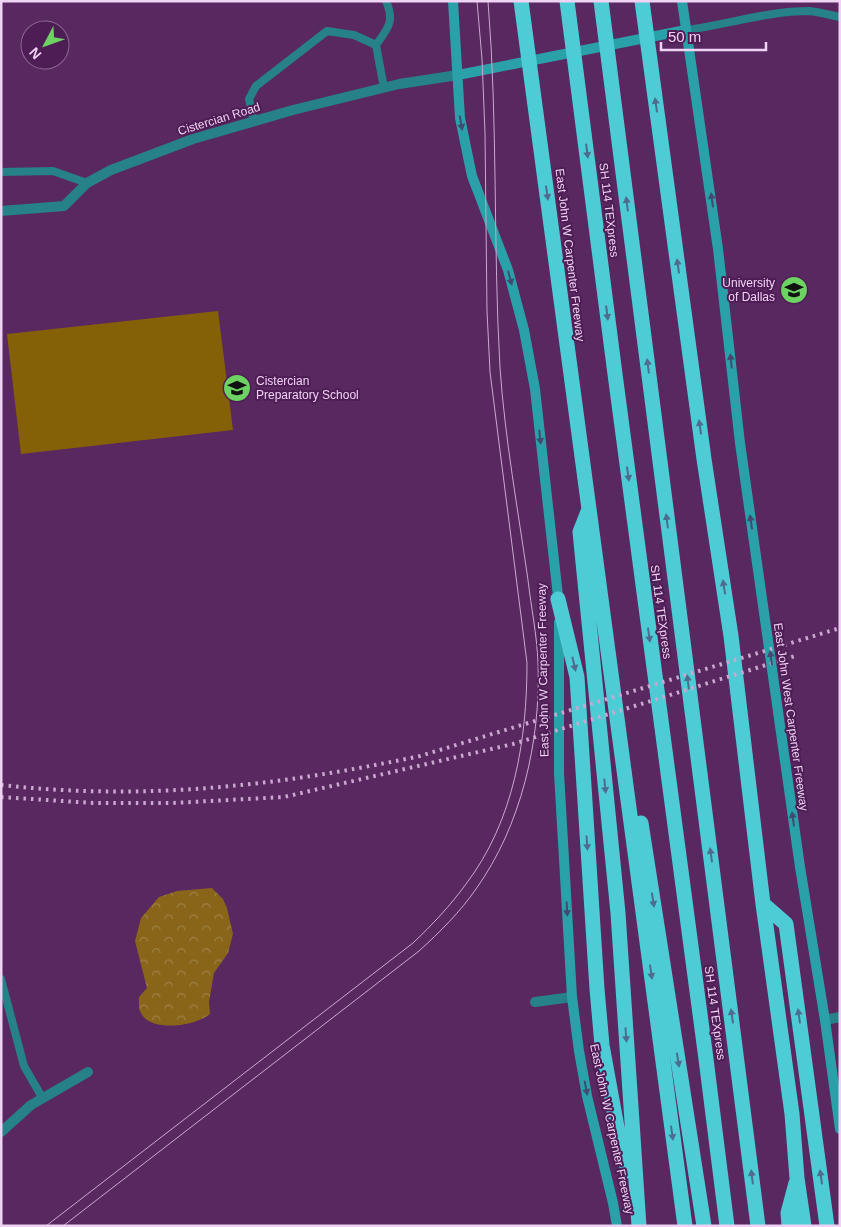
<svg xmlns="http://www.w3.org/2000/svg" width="841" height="1227" font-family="Helvetica,sans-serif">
	<defs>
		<pattern id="forest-crowns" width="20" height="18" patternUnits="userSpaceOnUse" patternTransform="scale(1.25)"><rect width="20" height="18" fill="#886519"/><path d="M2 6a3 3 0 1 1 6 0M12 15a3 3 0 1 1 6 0" fill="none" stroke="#9f8146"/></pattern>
	</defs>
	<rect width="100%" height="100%" fill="#592861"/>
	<!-- green -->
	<path fill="#846006" d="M218,311L233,430L21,454L7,334Z"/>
	<!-- forest -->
	<path fill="url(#forest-crowns)" d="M212,888L223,899L227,908L233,934L228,953L214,973L209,1002L210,1014C196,1026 151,1033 141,1013C138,1009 139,1001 139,997L147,988L135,941L141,918L159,897L177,891Z"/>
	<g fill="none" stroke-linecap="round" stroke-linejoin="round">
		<!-- lane -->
		<path stroke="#268188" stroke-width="8" d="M686,30C727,25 767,11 809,11C819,12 830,15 840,17
			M384,88L376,45C388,28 395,22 386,1
			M254,121L249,99L256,86L327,31L354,35L376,45
			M1,172L53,171L87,183
			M1,979L24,1066L43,1099"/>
		<!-- street -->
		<path stroke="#268188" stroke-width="10" d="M1,211L64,206L87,183L111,170L193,139L293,110L399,84L458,75
			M535,1002L572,997
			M825,1020L840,1017
			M1,1132L31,1105L88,1072"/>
		<!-- secondary -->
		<path stroke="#2aa1a9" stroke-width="10" d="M453,1L460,118L472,176L508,270L524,330L535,389L559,605
			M682,1L718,249L740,443L800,867L825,1020L840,1129
			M458,75L686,30
			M559,622V773L572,997L579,1051L587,1096L613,1203L617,1226"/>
		<!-- highway -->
		<path stroke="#4dccd6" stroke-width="15" d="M521,1L685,1226
			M567,1L615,374L706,1059L727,1226
			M601,1L758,1226
			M642,1L704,459L731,636L763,904L792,1114L797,1178L804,1226
			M589,509L580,532L618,913L639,1226
			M558,599L577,677L597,989L602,1045L617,1127L628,1171
			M641,823L704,1226
			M763,904L786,924L827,1226
			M789,1226L788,1213L796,1183"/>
		<!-- tram -->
		<path stroke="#caa8cf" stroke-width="1" d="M46,1226L413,943C432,925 450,906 466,884C514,821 527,740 527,663L490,372L487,311L485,133L482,59L477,1
			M63,1226L419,951C440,932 460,912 476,889C521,826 541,741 538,663C537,635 531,607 528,580C518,510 505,439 500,368C493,246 498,123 488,1"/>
		<!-- rail -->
		<path stroke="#caa8cf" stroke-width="4" stroke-dasharray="2.5 5" stroke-linecap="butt" d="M1,785C146,801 278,786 420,756L840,628
			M1,797L93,803H173L284,797L513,744L798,655"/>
	</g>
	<!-- one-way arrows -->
	<defs><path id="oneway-solid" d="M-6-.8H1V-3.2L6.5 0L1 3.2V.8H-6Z" transform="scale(1.25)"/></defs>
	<g fill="#4e6c8f">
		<use href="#oneway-solid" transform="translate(656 105) rotate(-98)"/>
		<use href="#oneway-solid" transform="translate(587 151) rotate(83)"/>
		<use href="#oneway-solid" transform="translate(547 193) rotate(82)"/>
		<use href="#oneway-solid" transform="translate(627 204) rotate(-97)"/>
		<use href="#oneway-solid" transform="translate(678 266) rotate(-98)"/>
		<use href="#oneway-solid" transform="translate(607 313) rotate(83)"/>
		<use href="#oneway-solid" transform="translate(648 366) rotate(-97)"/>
		<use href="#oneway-solid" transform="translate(700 427) rotate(-98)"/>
		<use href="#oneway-solid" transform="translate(628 474) rotate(82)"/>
		<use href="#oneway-solid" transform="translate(667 521) rotate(-97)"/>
		<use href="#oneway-solid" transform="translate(724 587) rotate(-99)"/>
		<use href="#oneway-solid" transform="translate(649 635) rotate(82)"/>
		<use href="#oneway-solid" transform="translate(574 664) rotate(77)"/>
		<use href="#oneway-solid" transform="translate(688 682) rotate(-97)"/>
		<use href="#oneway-solid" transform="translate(605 786) rotate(84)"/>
		<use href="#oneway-solid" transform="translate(587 843) rotate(86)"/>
		<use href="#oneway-solid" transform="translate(711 855) rotate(-98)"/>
		<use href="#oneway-solid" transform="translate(653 900) rotate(81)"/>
		<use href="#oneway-solid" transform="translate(651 972) rotate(82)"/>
		<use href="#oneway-solid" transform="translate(732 1016) rotate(-98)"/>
		<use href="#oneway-solid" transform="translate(799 1016) rotate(-98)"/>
		<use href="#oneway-solid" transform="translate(626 1035) rotate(86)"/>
		<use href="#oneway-solid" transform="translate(678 1060) rotate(81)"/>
		<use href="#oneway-solid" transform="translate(672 1133) rotate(82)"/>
		<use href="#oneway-solid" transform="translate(752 1177) rotate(-97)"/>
		<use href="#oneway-solid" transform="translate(821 1177) rotate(-98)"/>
	</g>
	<g fill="#414b72">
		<use href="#oneway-solid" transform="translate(461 123) rotate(80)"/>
		<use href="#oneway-solid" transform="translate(712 200) rotate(-98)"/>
		<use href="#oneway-solid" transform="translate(510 278) rotate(75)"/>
		<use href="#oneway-solid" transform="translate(731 361) rotate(-96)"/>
		<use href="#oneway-solid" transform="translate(540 437) rotate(84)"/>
		<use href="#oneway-solid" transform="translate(751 522) rotate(-98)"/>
		<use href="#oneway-solid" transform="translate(771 658) rotate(-98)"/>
		<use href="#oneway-solid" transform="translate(793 819) rotate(-98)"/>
		<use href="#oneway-solid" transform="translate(567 909) rotate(87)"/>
		<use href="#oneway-solid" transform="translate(586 1088) rotate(79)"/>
	</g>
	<!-- icons -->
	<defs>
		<g id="university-disc" transform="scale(1.4375)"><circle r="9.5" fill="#6cd362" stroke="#4e1d55"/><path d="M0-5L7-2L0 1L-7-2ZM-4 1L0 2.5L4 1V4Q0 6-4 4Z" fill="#111"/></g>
		<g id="school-disc" transform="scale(1.4375)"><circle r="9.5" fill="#6cd362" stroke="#4e1d55"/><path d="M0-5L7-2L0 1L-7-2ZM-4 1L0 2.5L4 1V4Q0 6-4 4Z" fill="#111"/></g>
	</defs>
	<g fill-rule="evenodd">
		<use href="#university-disc" x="794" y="290"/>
		<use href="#school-disc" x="237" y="388"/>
	</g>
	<g text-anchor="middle" stroke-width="4" stroke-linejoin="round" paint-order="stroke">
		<!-- street labels -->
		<g font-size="12" fill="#f0d3f4" stroke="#4e1d55">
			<text transform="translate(219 119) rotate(-17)" y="4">Cistercian Road</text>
			<text transform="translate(609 210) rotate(83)" y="4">SH 114 TEXpress</text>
			<text transform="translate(570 255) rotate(83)" y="4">East John W Carpenter Freeway</text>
			<text transform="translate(661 612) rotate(82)" y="4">SH 114 TEXpress</text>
			<text transform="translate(543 670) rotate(-91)" y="4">East John W Carpenter Freeway</text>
			<text transform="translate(791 717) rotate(82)" y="4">East John West Carpenter Freeway</text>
			<text transform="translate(715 1013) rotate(82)" y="4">SH 114 TEXpress</text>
			<text transform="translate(612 1129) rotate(78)" y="4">East John W Carpenter Freeway</text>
		</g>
		<!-- poi labels -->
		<g font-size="12" fill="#f0d3f4" stroke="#4e1d55" text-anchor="end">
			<text x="775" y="287">University<tspan x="775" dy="14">of Dallas</tspan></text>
			<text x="256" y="385" text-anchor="start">Cistercian<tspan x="256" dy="14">Preparatory School</tspan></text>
		</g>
	</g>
	<!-- border -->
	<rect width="841" height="1227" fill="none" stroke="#f0d3f4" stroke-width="5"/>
	<!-- north arrow -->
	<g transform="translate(45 45) rotate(229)"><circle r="24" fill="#4e1d55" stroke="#8f6695"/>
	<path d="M0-4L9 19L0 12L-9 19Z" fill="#6cd362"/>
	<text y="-8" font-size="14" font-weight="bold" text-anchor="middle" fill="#f0d3f4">N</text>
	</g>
	<!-- scale -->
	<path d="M661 42v8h105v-8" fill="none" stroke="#f0d3f4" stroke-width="2.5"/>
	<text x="668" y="42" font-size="15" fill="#f0d3f4" stroke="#4e1d55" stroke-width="4" paint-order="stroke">50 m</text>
</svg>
